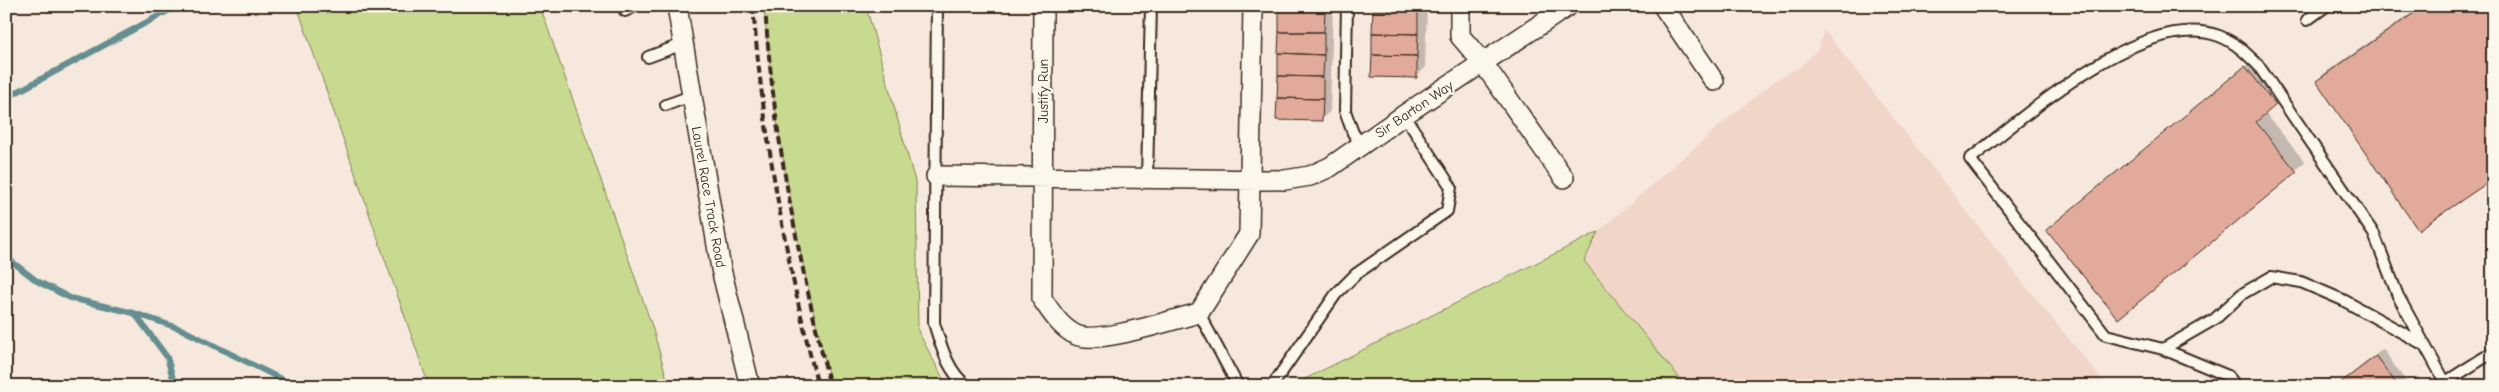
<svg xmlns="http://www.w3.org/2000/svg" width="2499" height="392" font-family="'Comic Neue',sans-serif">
	<rect width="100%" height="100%" fill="#f6e8dc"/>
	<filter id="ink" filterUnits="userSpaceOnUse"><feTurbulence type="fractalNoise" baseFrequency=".02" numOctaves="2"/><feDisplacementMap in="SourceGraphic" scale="10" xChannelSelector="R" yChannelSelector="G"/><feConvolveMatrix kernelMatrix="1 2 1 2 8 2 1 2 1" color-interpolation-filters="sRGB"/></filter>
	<g filter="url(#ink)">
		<!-- built -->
		<path fill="#f0d5c8" d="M1824,30L2024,284L2107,386H1686L1584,261L1598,232L1731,116L1779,78L1800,67L1818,49Z"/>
		<!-- green -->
		<path fill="#c8da8f" stroke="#828256" d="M297,6H540L652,326L669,386H429Z
			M764,6H866L916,185L918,331L947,386H831C800,261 774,134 764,6Z
			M1598,232L1584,261L1686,386H1291Z"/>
		<!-- shadow -->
		<path fill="#0003" d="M1280,6H1333L1330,111L1322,119Z
			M1374,6H1427L1425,68L1416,77Z
			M2422,6H2493L2317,81L2326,72Z
			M2255,59L2284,95L2265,113L2305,162L2118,317L2048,230Z
			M2383,349L2409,386H2336Z"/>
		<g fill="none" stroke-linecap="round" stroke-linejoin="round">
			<!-- stream -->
			<path stroke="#658e91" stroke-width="6" d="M6,98L177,6
				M6,257L37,281L70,298L134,313L181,329L295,386
				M135,314L167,357L175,386"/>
		</g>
		<!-- building -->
		<path fill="#e2aa9a" stroke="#3b2a1e" d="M1279,6H1325V11L1279,10Z
			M1373,6H1418V11L1373,10Z
			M2424,6H2493V179L2418,230L2316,81Z
			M1279,10L1325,11L1324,32H1279Z
			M1373,10L1418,11V34L1372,33Z
			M1279,32H1324V55L1278,53Z
			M1372,33L1418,34L1417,56L1372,55Z
			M1278,53L1324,55L1323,77L1278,76Z
			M1372,55L1417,56V78L1371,77Z
			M2245,66L2276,105L2256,122L2297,172L2118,319L2046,230Z
			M1278,76L1323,77V99L1277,98Z
			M1277,98L1323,99L1322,121L1276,120Z
			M2376,356L2398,386H2336Z"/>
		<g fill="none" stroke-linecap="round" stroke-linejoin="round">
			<!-- lane casing -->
			<g stroke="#3b2a1e" stroke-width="14">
				<path id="lane" d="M937,6L934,323C941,345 947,371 967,386
					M1347,6L1345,111L1353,133L1362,145
					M625,11L636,6
					M2307,20L2326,6
					M648,57L683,44
					M666,105L691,96
					M1147,178L1151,6
					M1199,313L1238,386
					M2163,349L2215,319L2242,294L2271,277L2301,282L2343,300L2423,344
					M2441,385L2493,352
					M1272,386L1336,294L1356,274L1447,211L1451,187L1404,115
					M2236,386L2228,376L2163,349L2106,335L1970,159C2026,116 2144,8 2219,36C2235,42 2246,53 2258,65L2374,234L2398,296L2445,382"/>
			</g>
			<!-- street casing -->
			<g stroke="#3b2a1e" stroke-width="22">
				<path id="street" d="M677,6L721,269L750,386
					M1043,6L1042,299C1052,313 1060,327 1076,335C1098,345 1174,319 1199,313L1249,234L1253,6
					M1460,6V36L1483,63L1564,178
					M1663,6L1714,81
					M936,176L1285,180L1310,176L1330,167L1404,115L1568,6"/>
			</g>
			<!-- lane -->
			<use href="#lane" stroke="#fbf7ec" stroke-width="10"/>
			<!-- street -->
			<use href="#street" stroke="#fbf7ec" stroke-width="19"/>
			<!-- rail -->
			<path stroke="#3b2a1e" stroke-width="4" stroke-dasharray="8 4" stroke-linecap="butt" d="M753,6C763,134 786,261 818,386
				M765,6C773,135 799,261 830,386"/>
		</g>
	</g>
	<g text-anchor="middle" stroke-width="4.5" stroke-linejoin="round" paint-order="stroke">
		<!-- street labels -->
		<g font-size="14" fill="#3b2a1e" stroke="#fbf7ec">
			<text transform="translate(1043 91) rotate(-90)" y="5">Justify Run</text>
			<text transform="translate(1414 109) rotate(-34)" y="5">Sir Barton Way</text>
			<text transform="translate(709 197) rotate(80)" y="5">Laurel Race Track Road</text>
		</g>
	</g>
	<!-- margin -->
	<rect width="2499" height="392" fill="none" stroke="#fbf7ec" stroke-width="25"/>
	<rect x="12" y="12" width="2474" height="367" fill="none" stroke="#3b2a1e" stroke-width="2" filter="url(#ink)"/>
</svg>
